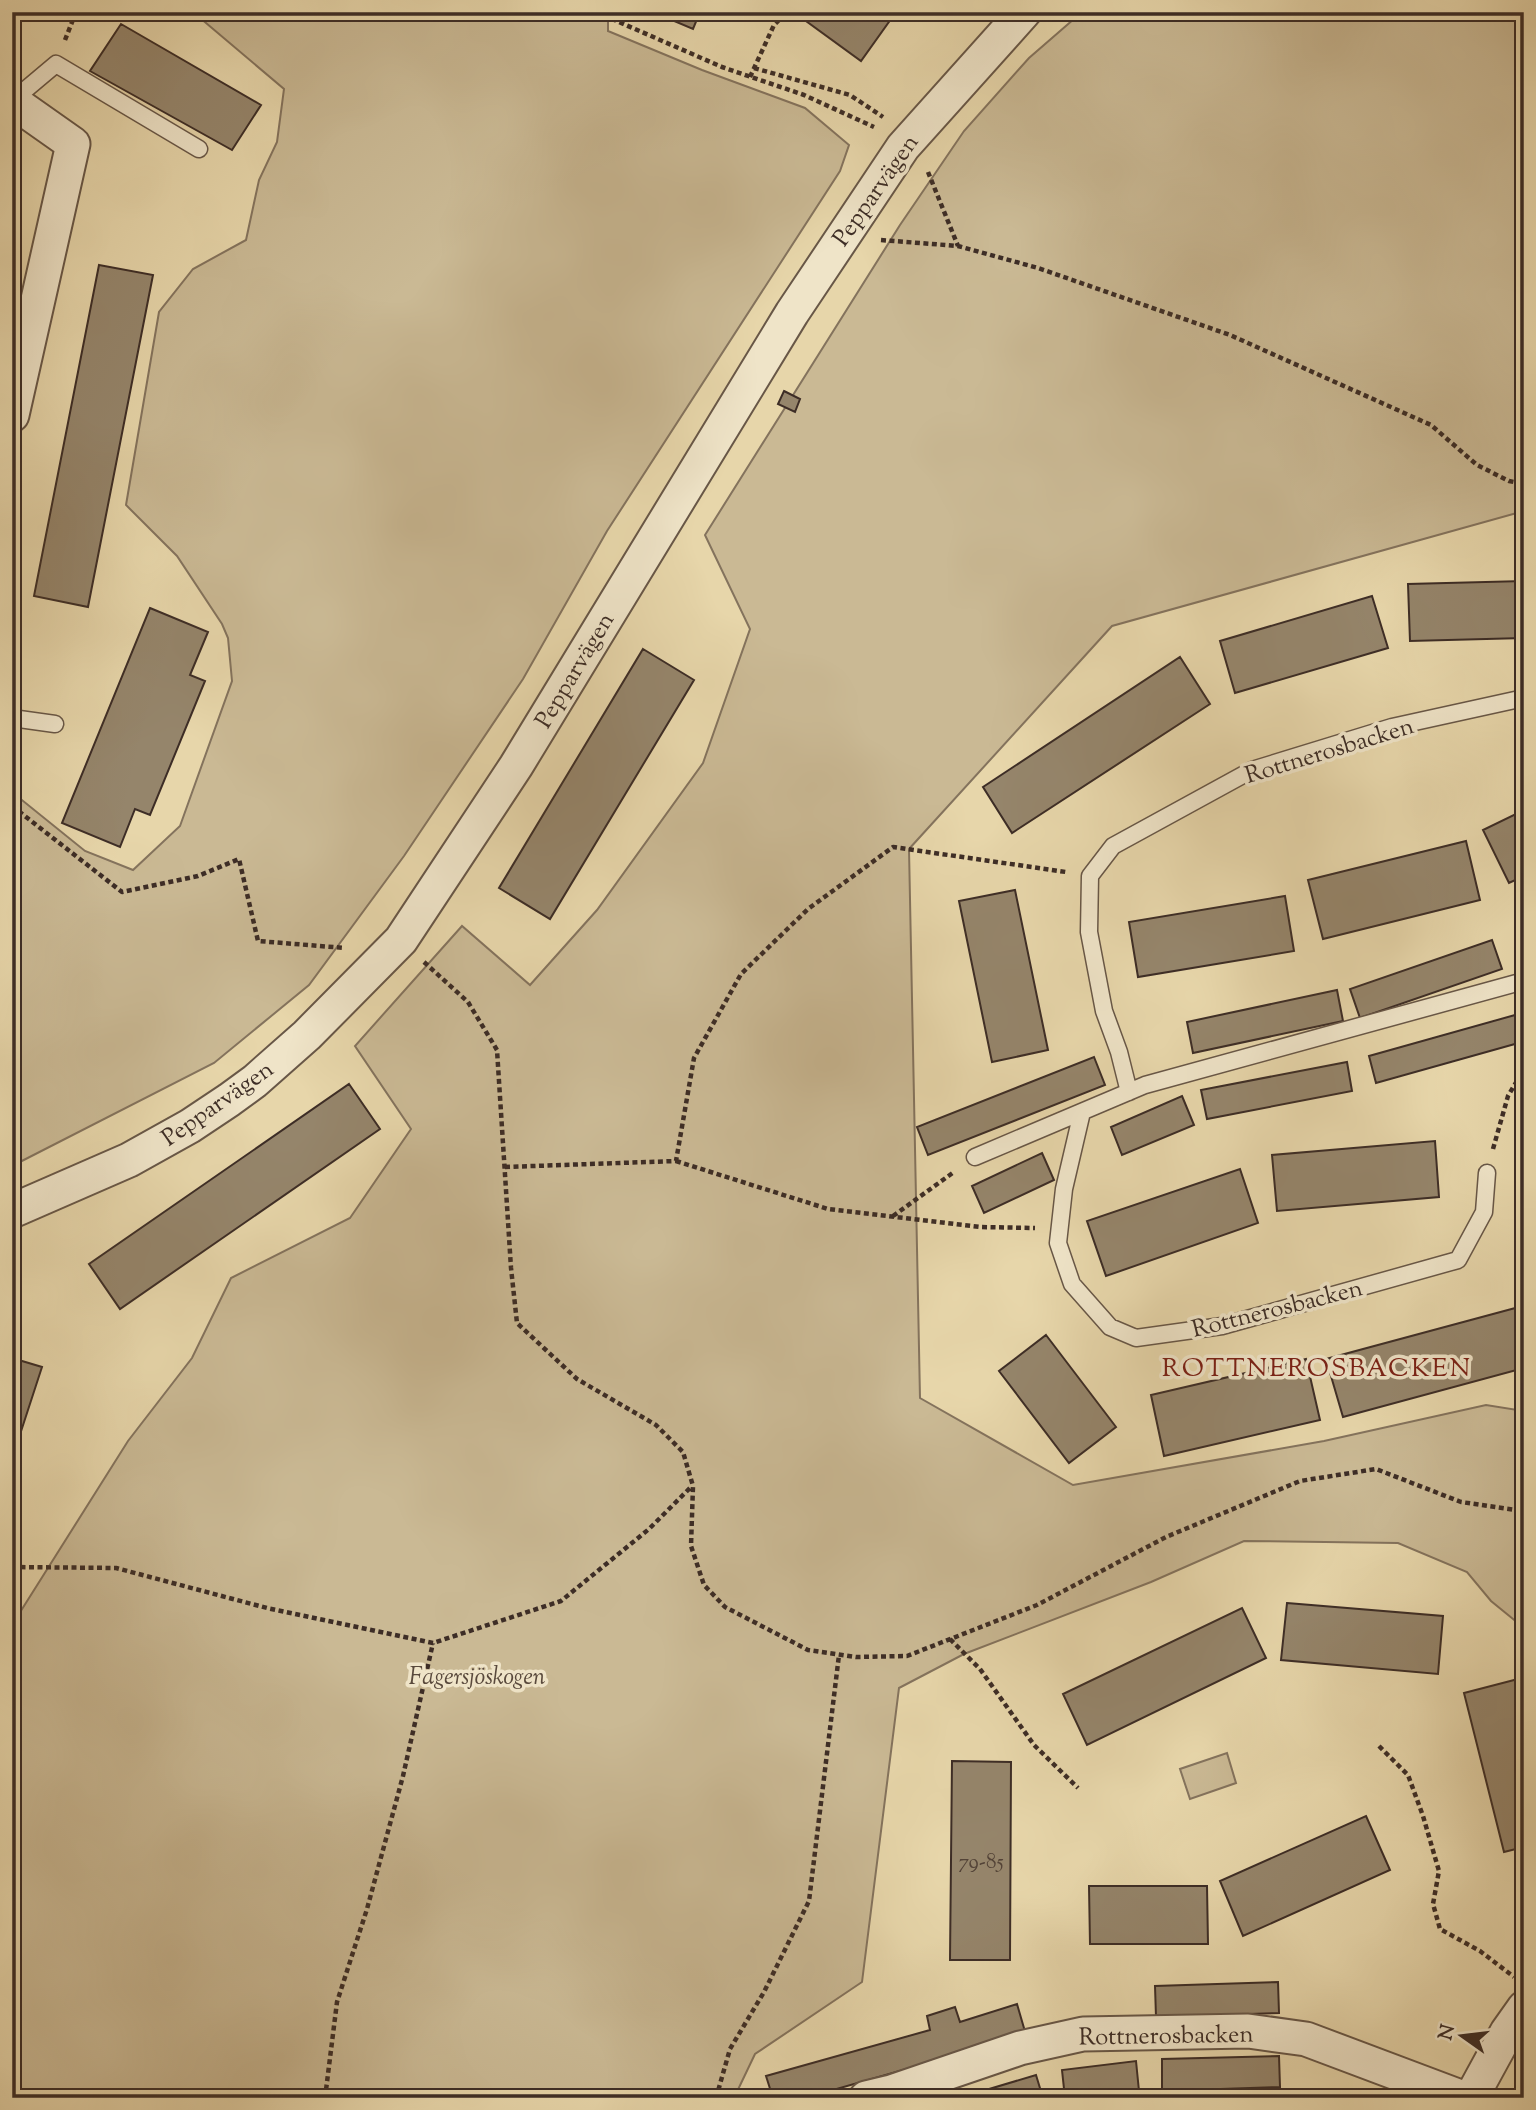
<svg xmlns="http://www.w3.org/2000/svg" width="1536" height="2110" font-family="'Sorts Mill Goudy',serif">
	<rect width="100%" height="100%" fill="#e7d6aa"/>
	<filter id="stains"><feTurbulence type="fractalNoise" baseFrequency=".00286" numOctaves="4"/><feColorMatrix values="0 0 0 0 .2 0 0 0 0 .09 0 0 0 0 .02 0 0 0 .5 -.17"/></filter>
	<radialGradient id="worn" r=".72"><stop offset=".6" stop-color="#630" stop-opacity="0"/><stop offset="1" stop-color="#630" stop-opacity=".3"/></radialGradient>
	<!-- green -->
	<path fill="#cab994" stroke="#84735d" stroke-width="2" d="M193,12H608V31L702,70L805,108L849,145L840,171L607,531L523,679L404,856L309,985L214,1063L12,1166V792L85,851L133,870L180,826L232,681L228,638L222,624L177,556L126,505L159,312L193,269L246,240L259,180L277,142L284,89Z
		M1082,12H1524V511L1112,626L909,849L920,1398L1073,1485L1324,1441L1486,1405L1524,1411V1628L1491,1601L1467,1572L1398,1543L1244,1541L1151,1582L964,1654L899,1688L862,1982L755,2054L734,2098H12V1625L128,1441L192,1358L231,1278L350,1218L411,1129L355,1046L462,926L530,985L597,910L703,763L750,629L705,535L900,225L964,131L1029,58Z
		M1227,1753L1236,1783L1190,1799L1180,1769Z"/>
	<!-- building -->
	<path fill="#95856b" stroke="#3d2d26" stroke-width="2" d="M653,12H700L693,29Z
		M813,12H896L861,61L806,21Z
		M121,24L261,105L232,150L90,71Z
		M99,265L153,275L88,607L34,596Z
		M784,391L800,399L795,412L778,404Z
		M1524,581V638L1410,641L1408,584Z
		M1372,596L1388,648L1235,693L1220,641Z
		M150,608L208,632L190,675L205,681L150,815L135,809L120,847L62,823Z
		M643,649L694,680L550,919L499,888Z
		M1180,657L1210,704L1012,833L983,787Z
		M1524,810V876L1509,883L1483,830Z
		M1466,841L1480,900L1323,939L1308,880Z
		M1015,890L1048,1050L992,1062L959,901Z
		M1285,896L1294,951L1138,977L1129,922Z
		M1492,940L1502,969L1360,1018L1350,989Z
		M1337,990L1343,1021L1193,1053L1187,1022Z
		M1515,1015L1522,1042L1376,1083L1369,1056Z
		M1094,1057L1105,1085L928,1155L917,1127Z
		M1347,1062L1352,1091L1207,1119L1201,1090Z
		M349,1084L380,1129L120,1309L89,1264Z
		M1182,1096L1194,1125L1122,1155L1111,1127Z
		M1435,1141L1439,1197L1277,1211L1272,1155Z
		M1042,1153L1054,1180L984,1213L972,1186Z
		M1240,1169L1258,1223L1106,1276L1087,1221Z
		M1519,1307L1524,1322V1368L1343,1417L1326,1359Z
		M1046,1335L1116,1427L1069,1463L999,1371Z
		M12,1358L42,1367L12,1459Z
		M1306,1359L1320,1420L1164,1456L1151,1395Z
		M1287,1603L1443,1616L1438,1674L1281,1660Z
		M1242,1608L1266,1658L1087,1745L1063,1694Z
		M1518,1679L1524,1701V1847L1504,1852L1464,1693Z
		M952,1761L1011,1762L1010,1960H950Z
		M1366,1816L1390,1870L1243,1936L1220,1881Z
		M1089,1886H1207L1208,1944H1090Z
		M1278,1982L1279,2013L1156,2017L1155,1986Z
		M1017,2004L1026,2035L805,2098H773L766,2076L930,2030L927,2016L955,2007L960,2022Z
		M1279,2056L1280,2087L1162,2091V2059Z
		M1136,2061L1139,2091L1065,2098L1062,2070Z
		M1036,2075L1043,2098H959Z"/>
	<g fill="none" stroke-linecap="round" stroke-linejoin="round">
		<!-- lane casing -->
		<g stroke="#685747" stroke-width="19">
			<path id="lane" d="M12,101L56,64L199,149
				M12,718L55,724
				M1129,1092L1119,1052L1104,1011L1089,932L1090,876L1113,846L1252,770L1392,727L1524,698
				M1082,1112L1064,1189L1058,1243L1072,1284L1110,1327L1136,1338L1222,1326L1458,1260L1484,1212L1487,1173
				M975,1157L1145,1085L1524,981"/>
		</g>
		<!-- street casing -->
		<g stroke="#685747" stroke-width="37">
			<path id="street" d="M12,101L73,144L12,415
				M12,1211L129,1160L190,1126L229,1100L255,1081L307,1035L401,940L516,766L792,313L903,147L1024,12
				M866,2098L891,2092L1020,2048L1083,2034L1248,2031L1306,2039L1463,2098
				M1471,2098L1507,2032L1524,2008"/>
		</g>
		<!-- path -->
		<path stroke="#3d2d26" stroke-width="4.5" stroke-dasharray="5 3.5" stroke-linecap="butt" d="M596,12L722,67L804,95L874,127
			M764,12L778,21
			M65,40L76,12
			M754,68L850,95L883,117
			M750,77L774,25L787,12
			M928,172L958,246
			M881,240L958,246L1038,268L1230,335L1431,425L1477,465L1509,481L1524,484
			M12,806L122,892L198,876L239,859L258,941L345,948
			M424,962L468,1002L497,1050L511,1268L517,1323L577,1379L656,1425L683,1452L693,1486L691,1546L704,1585L725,1607L808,1650L856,1657L907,1656L1037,1605L1166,1537L1300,1481L1376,1469L1461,1502L1523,1511
			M1493,1149L1508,1096L1524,1069
			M676,1161L828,1209L980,1227L1035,1228
			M505,1167L676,1161L694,1058L741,974L808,909L893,847L1066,872
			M893,1216L954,1172
			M12,1567L116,1568L267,1608L433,1643L561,1601L649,1529L692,1486
			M950,1639L980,1669L1034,1745L1078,1788
			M1379,1746L1408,1775L1423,1816L1439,1871L1433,1904L1440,1929L1480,1951L1514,1977
			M325,2098L337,2002L367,1909L403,1776L433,1643
			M716,2098L730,2049L764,1992L809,1901L839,1655"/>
		<!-- lane -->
		<use href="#lane" stroke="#efe4c8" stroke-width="16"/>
		<!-- street -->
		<use href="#street" stroke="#efe4c8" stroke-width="33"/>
	</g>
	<g text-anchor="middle" stroke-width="7" stroke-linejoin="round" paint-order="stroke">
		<!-- number labels -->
		<g font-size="21" fill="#534337">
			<text x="981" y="1868">79-85</text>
		</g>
		<!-- street labels -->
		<g font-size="24" fill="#3d2d26" stroke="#efe4c8">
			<text transform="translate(875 190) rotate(-55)" y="8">Pepparvägen</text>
			<text transform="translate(574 670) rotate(-59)" y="8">Pepparvägen</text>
			<text transform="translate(1329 750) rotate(-17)" y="8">Rottnerosbacken</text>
			<text transform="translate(217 1103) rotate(-35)" y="8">Pepparvägen</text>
			<text transform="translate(1277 1308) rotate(-14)" y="8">Rottnerosbacken</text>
			<text transform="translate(1166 2035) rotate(-1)" y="8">Rottnerosbacken</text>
		</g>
		<!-- park labels -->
		<g font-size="24" font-style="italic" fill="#59493c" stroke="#efe4c8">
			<text x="477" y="1684">Fagersjöskogen</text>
		</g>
		<!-- neighbourhood labels -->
		<g font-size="26" letter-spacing="2" fill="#7a1f14" stroke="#efe4c8">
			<text x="1317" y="1376">ROTTNEROSBACKEN</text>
		</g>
	</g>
	<!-- margin -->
	<rect width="1536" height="2110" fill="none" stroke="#e7d6aa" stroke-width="42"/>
	<rect x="14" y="14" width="1508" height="2082" fill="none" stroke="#3d2d26" stroke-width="3.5"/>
	<rect x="21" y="21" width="1494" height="2068" fill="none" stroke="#3d2d26" stroke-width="2"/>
	<!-- north arrow -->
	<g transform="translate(1462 2036) rotate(284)" stroke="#efe4c8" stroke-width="5" paint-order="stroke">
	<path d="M0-5L12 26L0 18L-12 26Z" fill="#3d2d26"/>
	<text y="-10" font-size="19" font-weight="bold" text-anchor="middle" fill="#3d2d26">N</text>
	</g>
	<rect width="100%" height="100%" filter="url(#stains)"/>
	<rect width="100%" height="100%" fill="url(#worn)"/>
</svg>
